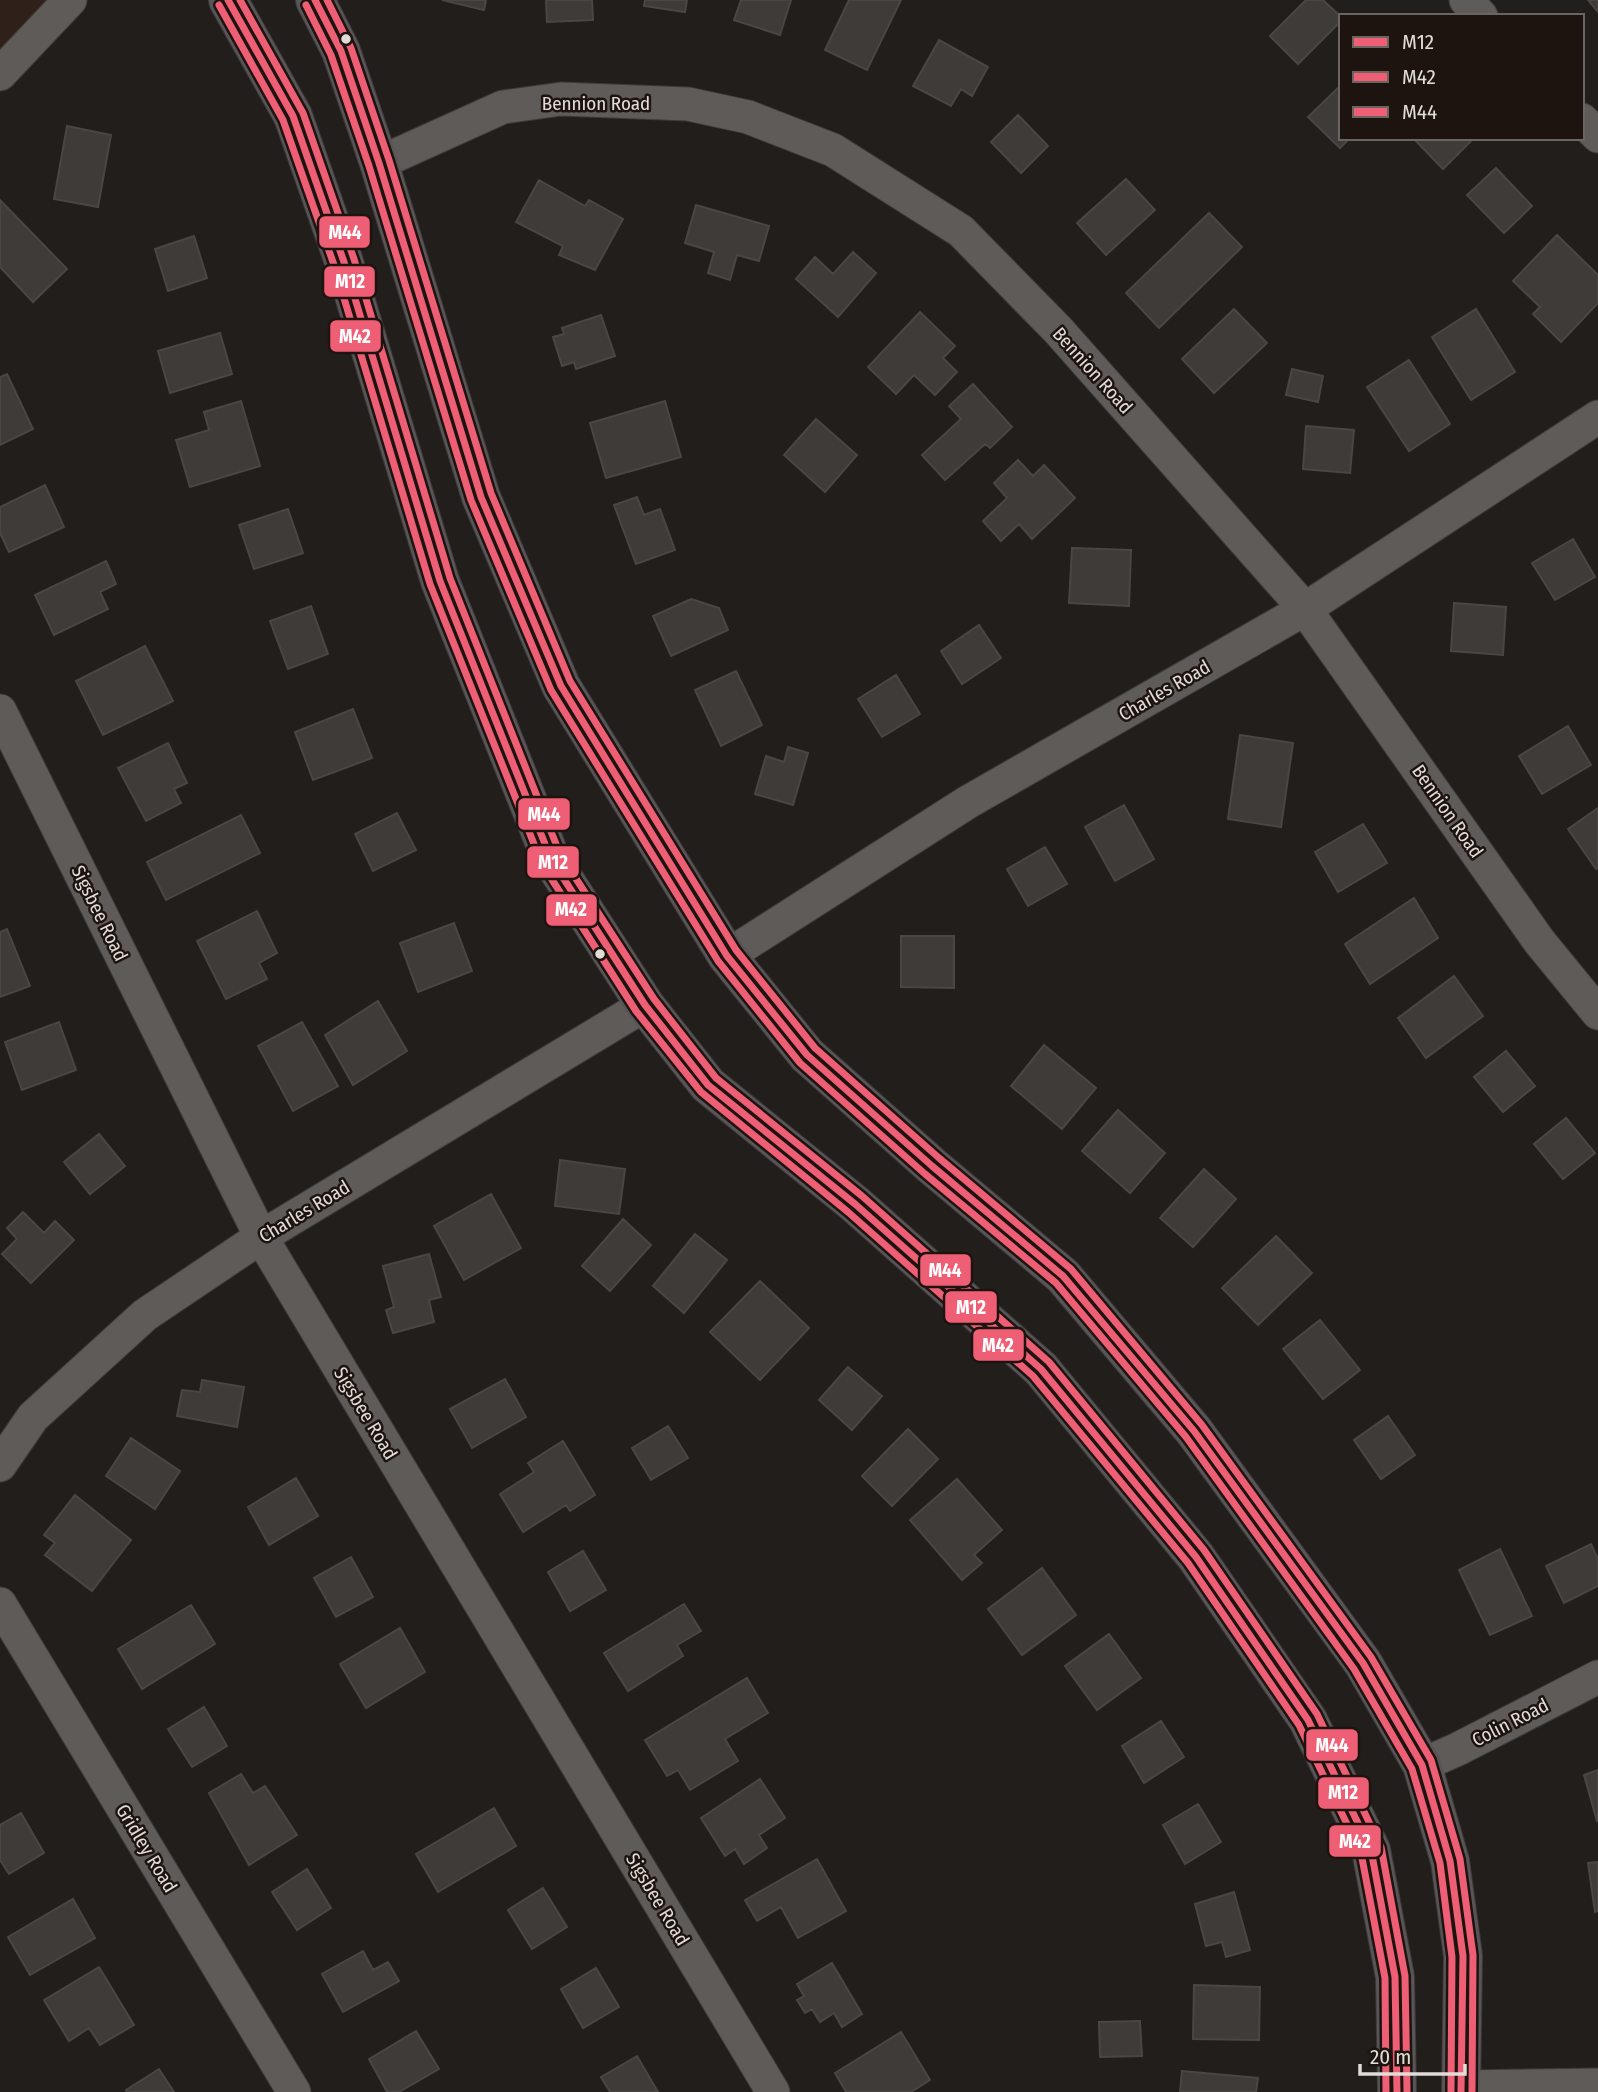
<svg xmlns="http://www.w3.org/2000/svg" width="1598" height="2092" font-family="'Fira Sans Condensed',sans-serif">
	<rect width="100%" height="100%" fill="#221e1c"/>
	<!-- built -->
	<path fill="#2f211a" d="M0,0H70L0,74Z"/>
	<!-- building -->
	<path fill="#3f3b39" stroke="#4a4644" stroke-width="2" d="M442,0H486L484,10Z
		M546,0H592L593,20L547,22Z
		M645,0H687L685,12L644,6Z
		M741,0H791L780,35L734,20Z
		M849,0H901L867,70L825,50Z
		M1306,0H1323L1341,17V21L1298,64L1270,36Z
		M1588,0H1598V12Z
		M939,40L988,67L972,96L961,89L951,106L913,86Z
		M1341,85V138H1350L1340,148L1308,117Z
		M1018,115L1048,146L1021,173L991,142Z
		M67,126L111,135L98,207L54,199Z
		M1413,138H1468L1471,141L1443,169Z
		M1496,168L1532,206L1504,233L1467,195Z
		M1126,179L1155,210L1106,255L1077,223Z
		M539,180L585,206L589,200L623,219L595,270L559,255L563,246L516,222Z
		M0,200L67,269L33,302L0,267Z
		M696,205L769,226L759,261L737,255L730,280L708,273L714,252L685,243Z
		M1209,213L1242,247L1159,328L1126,293Z
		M1557,235L1598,275V303L1561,342L1533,314L1540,307L1513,281Z
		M194,236L207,278L168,291L155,249Z
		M853,252L876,273L838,317L796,279L815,257L833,274Z
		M1234,309L1267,343L1214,393L1182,359Z
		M1476,309L1515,372L1471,400L1432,337Z
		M920,312L955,346L943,358L957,372L935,395L914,375L896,394L868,367Z
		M601,315L615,356L576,369L574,362L562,366L553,337L564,334L562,328Z
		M220,333L232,374L170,393L158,351Z
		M1409,360L1450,424L1409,451L1367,387Z
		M1292,369L1323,376L1318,402L1286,395Z
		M7,374L33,429L0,445V377Z
		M973,384L1012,427L990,448L985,444L945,480L922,455L961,419L949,406Z
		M241,401L260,466L190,487L176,440L209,430L204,412Z
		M665,401L681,457L606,478L590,423Z
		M816,419L857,455L825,492L784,455Z
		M1306,426L1354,430L1350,473L1303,469Z
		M1018,460L1033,476L1044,465L1075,498L1032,539L1019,524L1001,541L983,521L1007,498L994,483Z
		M45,485L64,527L9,552L0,533V507Z
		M637,497L644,515L660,509L675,550L636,564L614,505Z
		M288,509L303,553L254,569L239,525Z
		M1573,539L1595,577L1555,600L1532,563Z
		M1072,548L1131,550L1129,606L1069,603Z
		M106,561L116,584L100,592L108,609L54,635L35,595Z
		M691,599L719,608L728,630L671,656L653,616Z
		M1454,603L1506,607L1503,655L1451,651Z
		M311,606L328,654L288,669L270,621Z
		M979,625L1001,658L962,684L941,651Z
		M145,646L173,701L103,735L76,681Z
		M736,671L762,725L721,746L695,690Z
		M896,675L920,714L882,737L858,699Z
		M353,709L372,758L313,780L295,732Z
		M1568,726L1591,765L1542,794L1519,756Z
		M1240,735L1293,743L1281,827L1228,819Z
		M168,743L187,783L174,789L181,803L146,821L118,768Z
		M788,747L808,753L793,805L755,794L766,756L784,762Z
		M1124,805L1154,859L1115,881L1085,827Z
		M1598,808V867L1596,869L1568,829Z
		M397,813L416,850L373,871L355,834Z
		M241,815L260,853L166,900L147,862Z
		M1363,824L1387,863L1338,892L1315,852Z
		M1045,847L1067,884L1028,906L1007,869Z
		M1414,898L1438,938L1370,984L1345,944Z
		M257,911L277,953L259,963L267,979L226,999L197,941Z
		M454,923L472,971L418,992L400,943Z
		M7,929L30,986L0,997V932Z
		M901,936H954V988L901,987Z
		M1454,976L1483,1016L1426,1058L1398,1018Z
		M378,1001L407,1051L353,1085L325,1035Z
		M59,1022L76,1070L22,1090L5,1042Z
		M302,1022L338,1086L293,1111L258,1046Z
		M1044,1045L1096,1088L1062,1129L1011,1086Z
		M1506,1051L1535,1086L1503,1112L1474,1077Z
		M1118,1110L1165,1153L1130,1193L1082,1151Z
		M1566,1118L1595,1153L1563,1179L1534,1144Z
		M99,1134L125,1166L90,1194L64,1162Z
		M560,1160L625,1169L619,1214L555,1206Z
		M1204,1169L1236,1199L1193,1247L1160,1218Z
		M491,1194L521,1248L464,1280L434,1226Z
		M23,1212L44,1233L55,1221L74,1240L31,1283L2,1254L17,1239L7,1228Z
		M623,1219L651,1245L610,1291L582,1266Z
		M695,1234L727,1260L684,1313L653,1286Z
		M1276,1236L1312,1273L1258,1325L1222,1288Z
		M429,1254L441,1297L429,1300L434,1322L393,1333L386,1310L394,1307L383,1266Z
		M760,1281L809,1328L760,1380L710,1332Z
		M1320,1320L1360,1370L1323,1399L1283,1349Z
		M848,1367L882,1396L852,1430L819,1400Z
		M505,1379L526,1417L472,1448L450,1409Z
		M202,1380L244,1387L237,1427L177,1416L182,1390L200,1392Z
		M1388,1416L1415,1455L1381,1479L1354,1440Z
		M668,1426L688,1458L651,1480L632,1448Z
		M908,1429L938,1459L892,1506L862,1476Z
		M131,1438L180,1471L155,1509L106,1476Z
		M563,1441L595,1495L570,1511L566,1505L523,1532L500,1494L534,1472L528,1463Z
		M296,1478L318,1516L269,1545L248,1507Z
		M957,1479L1002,1530L974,1555L982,1563L962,1580L910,1520Z
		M75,1495L131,1540L92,1591L45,1555L55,1543L44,1535Z
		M1591,1544L1598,1559V1586L1564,1603L1546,1566Z
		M1500,1549L1532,1616L1490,1635L1459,1570Z
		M583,1551L606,1590L570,1611L548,1572Z
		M351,1557L373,1597L336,1617L314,1578Z
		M1042,1568L1076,1615L1022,1655L988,1609Z
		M684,1604L701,1631L677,1645L683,1656L628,1691L604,1653Z
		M191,1605L215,1644L142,1689L118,1649Z
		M400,1628L425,1672L366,1708L340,1664Z
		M1109,1634L1141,1678L1097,1710L1065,1666Z
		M747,1678L768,1713L725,1739L738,1761L690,1790L678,1770L667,1776L645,1740Z
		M204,1707L227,1746L192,1767L168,1729Z
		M1161,1721L1184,1757L1144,1783L1122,1746Z
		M1598,1770V1820L1597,1821L1584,1775Z
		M241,1774L253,1793L265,1786L297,1835L249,1865L209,1793Z
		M760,1779L785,1818L759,1835L767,1848L744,1864L735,1849L725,1856L701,1818Z
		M1198,1804L1221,1842L1185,1864L1163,1825Z
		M494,1808L516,1846L438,1892L416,1854Z
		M21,1813L44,1853L9,1874L0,1860V1825Z
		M817,1859L846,1911L798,1938L781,1907L757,1921L745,1900Z
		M1598,1862V1911L1595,1912L1588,1863Z
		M307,1869L331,1908L297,1930L272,1892Z
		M543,1888L567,1927L532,1949L508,1910Z
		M1234,1892L1250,1950L1226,1957L1222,1942L1206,1946L1195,1904Z
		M73,1899L95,1938L30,1975L8,1937Z
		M363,1951L373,1970L388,1962L399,1981L343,2012L322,1974Z
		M832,1963L862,2014L842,2027L834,2013L820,2022L812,2009L805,2013L797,2000L804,1996L797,1984Z
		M99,1967L134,2025L100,2045L89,2028L69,2041L44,2000Z
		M596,1968L619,2007L583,2028L561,1989Z
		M1194,1985L1260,1987L1259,2040L1193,2039Z
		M1140,2021L1142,2056L1100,2057L1099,2022Z
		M416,2031L439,2069L399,2092H387L369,2059Z
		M901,2032L930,2080L911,2092H846L835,2073Z
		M637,2056L658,2092H610L601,2077Z
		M159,2069L174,2092H127L126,2090Z
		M1182,2071L1258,2078L1256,2092H1180Z"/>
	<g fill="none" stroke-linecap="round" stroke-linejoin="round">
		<!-- minor casing -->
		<g stroke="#3e3a39" stroke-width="35">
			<path id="minor" d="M1466,0L1481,16
				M0,74L70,0
				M1582,120L1598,136
				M379,163L503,107L561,99L688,104L748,117L833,150L961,231L1058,330L1305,609L1539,941L1598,1013
				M0,711L261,1237L773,2092
				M727,956L968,802L1305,609L1598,417
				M0,1465L33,1417L145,1315L261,1237L645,1005
				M0,1604L294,2092
				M1422,1765L1458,1749L1598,1677
				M1462,2087L1598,2085"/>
		</g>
		<!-- primary casing -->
		<g stroke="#3e3a39" stroke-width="40">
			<path id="primary" d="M228,0L293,116L344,262L440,581L551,859L645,1005L708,1085L855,1204L1041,1369L1196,1557L1308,1720L1371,1850L1395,1977L1397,2092
				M315,0L341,51L379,163L481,497L561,686L727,956L807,1055L932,1166L1063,1276L1194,1431L1363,1663L1422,1765L1450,1861L1463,1956L1461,2092"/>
		</g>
		<!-- minor -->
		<use href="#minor" stroke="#5f5b59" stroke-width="33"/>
		<!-- primary -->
		<use href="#primary" stroke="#585558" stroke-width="38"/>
		<!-- bus-1 casing -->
		<g stroke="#1d140f" stroke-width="12">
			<path id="bus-1" d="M228,0L293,116L344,262L440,581L551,859L645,1005L708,1085L855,1204L1041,1369L1196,1557L1308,1720L1371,1850L1395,1977L1397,2092
				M315,0L341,51L379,163L481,497L561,686L727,956L807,1055L932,1166L1063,1276L1194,1431L1363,1663L1422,1765L1450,1861L1463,1956L1461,2092"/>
		</g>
		<!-- bus-2 casing -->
		<g stroke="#1d140f" stroke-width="12">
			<path id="bus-2" d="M219,5L283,120L334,265L430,584L542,864L636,1011L701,1092L848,1212L1033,1376L1188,1563L1299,1725L1361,1853L1385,1978L1386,2092
				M306,5L331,55L369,166L471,500L551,690L718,961L800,1063L925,1174L1056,1283L1186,1437L1354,1669L1412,1769L1440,1863L1452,1957L1451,2092"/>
		</g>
		<!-- bus-3 casing -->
		<g stroke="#1d140f" stroke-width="12">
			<path id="bus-3" d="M240,0L303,113L354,259L450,578L560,854L654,999L716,1078L862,1196L1049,1362L1204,1550L1317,1714L1381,1847L1405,1976L1407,2092
				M327,0L351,48L389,160L491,493L570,681L736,950L815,1048L939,1158L1071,1269L1202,1425L1371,1657L1431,1760L1460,1859L1473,1955L1472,2092"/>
		</g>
		<!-- bus-1 -->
		<use href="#bus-1" stroke="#ee5e75" stroke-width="7"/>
		<!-- bus-2 -->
		<use href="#bus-2" stroke="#ee5e75" stroke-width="7"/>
		<!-- bus-3 -->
		<use href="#bus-3" stroke="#ee5e75" stroke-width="7"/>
	</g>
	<!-- markers -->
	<g fill="#e2dcd8" stroke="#1d140f" stroke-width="2.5">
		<circle cx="346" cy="39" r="6"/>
		<circle cx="600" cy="954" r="6"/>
	</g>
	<g text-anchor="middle" stroke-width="5" stroke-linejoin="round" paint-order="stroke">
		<!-- street labels -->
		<g font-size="19" fill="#e2dcd8" stroke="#1d140f">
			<text x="596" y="110">Bennion Road</text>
			<text transform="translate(1093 370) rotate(48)" y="7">Bennion Road</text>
			<text transform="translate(1164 690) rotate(-30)" y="7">Charles Road</text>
			<text transform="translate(1448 811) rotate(55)" y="7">Bennion Road</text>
			<text transform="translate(100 913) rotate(64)" y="7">Sigsbee Road</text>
			<text transform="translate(304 1211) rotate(-31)" y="7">Charles Road</text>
			<text transform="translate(366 1413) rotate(59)" y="7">Sigsbee Road</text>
			<text transform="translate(1510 1722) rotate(-27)" y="7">Colin Road</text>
			<text transform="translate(147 1848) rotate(59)" y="7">Gridley Road</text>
			<text transform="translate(658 1899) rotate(59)" y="7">Sigsbee Road</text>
		</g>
	</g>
	<g stroke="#1d140f" stroke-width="2.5">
		<rect x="318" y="215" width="53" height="34" rx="7" fill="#ee5e75"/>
		<rect x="323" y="265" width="53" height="33" rx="7" fill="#ee5e75"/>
		<rect x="329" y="319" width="53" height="34" rx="7" fill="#ee5e75"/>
		<rect x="517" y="797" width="54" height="34" rx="7" fill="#ee5e75"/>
		<rect x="526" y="845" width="54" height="34" rx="7" fill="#ee5e75"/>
		<rect x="545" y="893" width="53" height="34" rx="7" fill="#ee5e75"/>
		<rect x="919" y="1253" width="53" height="34" rx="7" fill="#ee5e75"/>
		<rect x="944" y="1290" width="54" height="34" rx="7" fill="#ee5e75"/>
		<rect x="972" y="1328" width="53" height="34" rx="7" fill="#ee5e75"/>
		<rect x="1305" y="1728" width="54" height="34" rx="7" fill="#ee5e75"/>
		<rect x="1317" y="1776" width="53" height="34" rx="7" fill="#ee5e75"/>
		<rect x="1328" y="1824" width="54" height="34" rx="7" fill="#ee5e75"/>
	</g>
	<g font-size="19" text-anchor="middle" font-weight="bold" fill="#fff">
		<text x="345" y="239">M44</text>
		<text x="350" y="288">M12</text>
		<text x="355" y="343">M42</text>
		<text x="544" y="821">M44</text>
		<text x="553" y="869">M12</text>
		<text x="571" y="916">M42</text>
		<text x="945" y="1277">M44</text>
		<text x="971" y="1314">M12</text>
		<text x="998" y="1352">M42</text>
		<text x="1332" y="1752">M44</text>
		<text x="1343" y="1799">M12</text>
		<text x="1355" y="1848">M42</text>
	</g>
	<!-- legend -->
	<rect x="1339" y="14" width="245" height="126" fill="#1d140f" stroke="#6c645f" stroke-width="2"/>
	<rect x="1353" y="37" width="35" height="10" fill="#ee5e75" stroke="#6c645f" stroke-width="2"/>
	<text x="1402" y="49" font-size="21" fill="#e2dcd8">M12</text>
	<rect x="1353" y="72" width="35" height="10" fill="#ee5e75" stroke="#6c645f" stroke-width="2"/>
	<text x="1402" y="84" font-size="21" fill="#e2dcd8">M42</text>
	<rect x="1353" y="107" width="35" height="10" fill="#ee5e75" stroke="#6c645f" stroke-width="2"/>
	<text x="1402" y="119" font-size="21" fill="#e2dcd8">M44</text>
	<!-- scale -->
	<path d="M1360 2064v10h105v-10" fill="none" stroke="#e2dcd8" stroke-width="3.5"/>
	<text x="1370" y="2064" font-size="21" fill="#e2dcd8" stroke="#1d140f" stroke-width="5" paint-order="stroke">20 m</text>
</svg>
